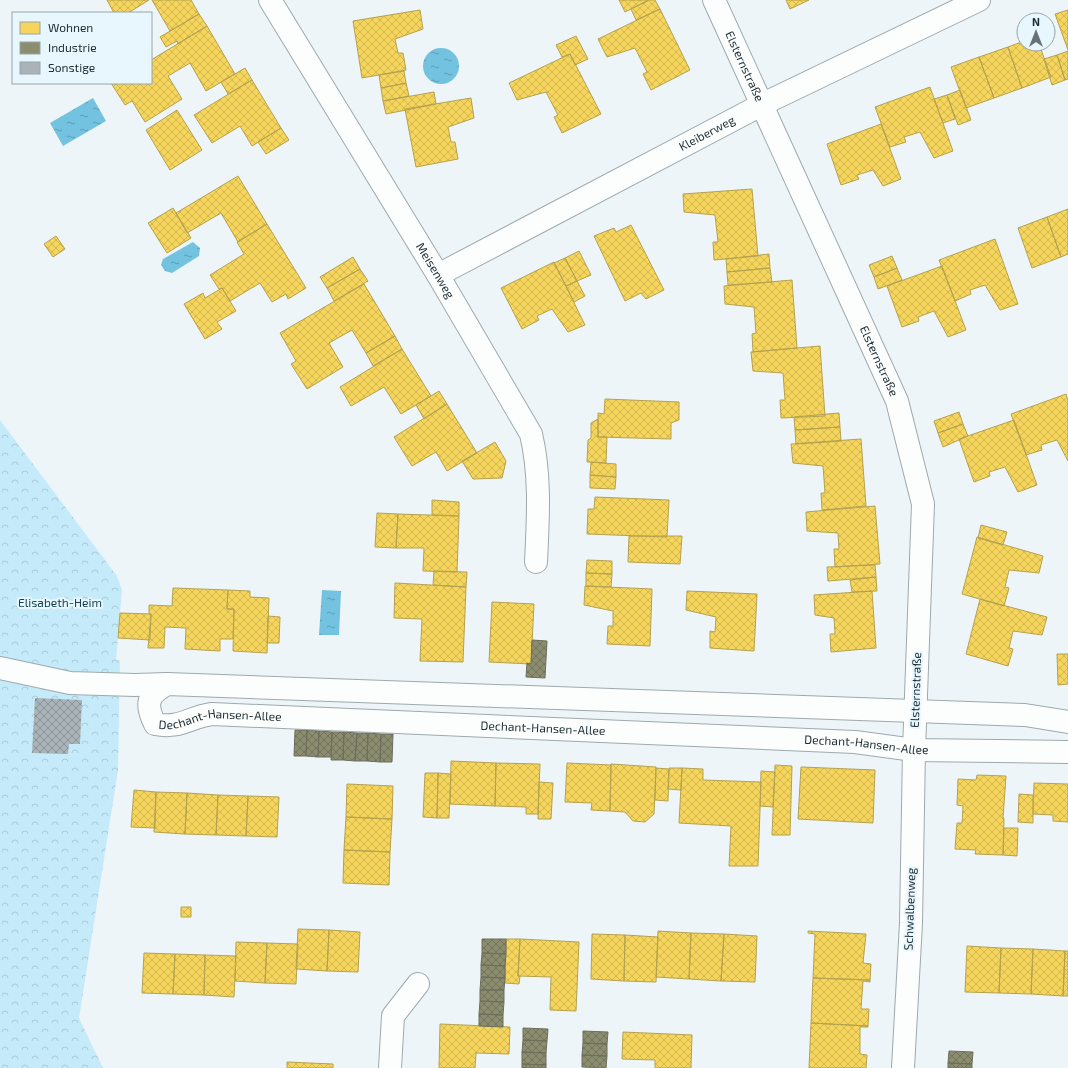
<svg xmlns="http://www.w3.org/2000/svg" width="1068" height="1068" font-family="'Exo 2',sans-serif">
	<defs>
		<pattern id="park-crowns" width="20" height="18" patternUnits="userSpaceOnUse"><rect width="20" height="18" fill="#c5ebfb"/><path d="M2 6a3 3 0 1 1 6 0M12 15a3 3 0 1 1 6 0" fill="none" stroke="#a9cad8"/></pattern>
		<pattern id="water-ripples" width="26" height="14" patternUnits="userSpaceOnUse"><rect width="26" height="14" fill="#72c2e0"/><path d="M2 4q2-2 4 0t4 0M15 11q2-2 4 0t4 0" fill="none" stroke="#5d9eb6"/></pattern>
		<pattern id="homes-cross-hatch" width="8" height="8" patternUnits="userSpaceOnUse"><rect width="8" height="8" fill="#f6d55c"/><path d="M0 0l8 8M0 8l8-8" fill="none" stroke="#d2b750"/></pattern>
		<pattern id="industry-cross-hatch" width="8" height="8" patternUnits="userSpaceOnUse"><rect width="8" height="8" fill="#8c8c6e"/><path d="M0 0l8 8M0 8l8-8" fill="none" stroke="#72735b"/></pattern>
		<pattern id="building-cross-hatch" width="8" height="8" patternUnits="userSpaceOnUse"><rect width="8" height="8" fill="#a9b3b8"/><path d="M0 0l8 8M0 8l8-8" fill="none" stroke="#899296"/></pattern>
	</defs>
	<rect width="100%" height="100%" fill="#edf5f8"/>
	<!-- park -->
	<path fill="url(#park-crowns)" d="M0,420L117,576L122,590L116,660H120L118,770L79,1018L103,1068H0Z"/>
	<!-- water -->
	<path fill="url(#water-ripples)" d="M423 66a18 18 0 1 1 36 0a18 18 0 1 1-36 0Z
		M93,98L106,121L63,146L50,123Z
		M193,242L200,248L199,256L172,273L165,271L161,265L163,259Z
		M322,590L341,591L339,635H319Z"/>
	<!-- homes -->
	<path fill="url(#homes-cross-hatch)" stroke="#b5a24f" d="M107,0H149L128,13H114Z
		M152,0H191L199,14L170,31Z
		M619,0H649L625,12Z
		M649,0H655L660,9L636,20L631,9Z
		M786,0H809L790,9Z
		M660,9L690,70L651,90L643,74L647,72L635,48L607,57L598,39Z
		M420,10L423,29L395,39L398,53H403L406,70L362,78L353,21Z
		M1068,10V50L1055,14Z
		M199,14L207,26L178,44L177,41L166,47L160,37Z
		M207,26L235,74L206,91L190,63L168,76L182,99L145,122L132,101L125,105L111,83H151V60Z
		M576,36L588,59L575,65L570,54L562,57L556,45Z
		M1024,41V44H1039L1051,77L1022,88L1008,47Z
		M1008,47L1022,88L994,98L979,57Z
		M1068,51V79L1065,80L1057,55Z
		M570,54L601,114L562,133L554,117L558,115L546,92L517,100L509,83Z
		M1057,55L1065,80L1052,85L1044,59Z
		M979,57L994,98L966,108L951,67Z
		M245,68L252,80L228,94L221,82Z
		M404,71L406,83L381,88L379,75Z
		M252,80L281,128L252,146L240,126L212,143L194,115Z
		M406,83L409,96L383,101L381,88Z
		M930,87L953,151L934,158L920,132L904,137L906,142L890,147L875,107Z
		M960,90L971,120L958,125L947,95Z
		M434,92L436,104L386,114L383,101Z
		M947,95L955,119L943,123L934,99Z
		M471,98L474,118L448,127L451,142H455L458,159L416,167L405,109Z
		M177,110L202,150L170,170L146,130Z
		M881,124L901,179L883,186L873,170L857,175L859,179L841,185L827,144Z
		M281,128L289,140L266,154L258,142Z
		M238,176L267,224L238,242L221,213L187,233L176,213Z
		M752,189L758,256L714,260L713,242H718L715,215L684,212L683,194Z
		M173,208L191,238L167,253L148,223Z
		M1068,209V254L1061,257L1047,217Z
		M1047,217L1061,257L1032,268L1018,228Z
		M267,224L306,288L288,299L286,294L272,302L260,283L230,301L222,288L219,289L210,275L244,254L237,242Z
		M631,225L664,290L646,299L641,293L625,301L594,236L614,228L616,232Z
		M56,236L65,249L53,257L44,244Z
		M995,239L1018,304L1000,310L985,285L970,290L971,294L955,301L939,260Z
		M579,251L591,275L577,281L565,258Z
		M769,254L770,268L727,272L726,259Z
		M892,256L897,268L874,277L869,265Z
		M353,257L360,269L327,288L320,277Z
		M565,258L577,281L566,286L554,263Z
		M554,262L585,325L568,332L552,309L537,316L539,320L522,329L501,288Z
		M942,266L966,330L948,337L934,311L918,317L919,321L902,327L887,286Z
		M770,268L772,282L728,285L727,272Z
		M897,268L902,280L878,289L874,277Z
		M360,269L368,281L334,301L327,288Z
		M792,280L797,348L753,352L752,334L756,333L754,307L725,304L724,286Z
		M577,281L585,296L574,302L566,286Z
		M364,284L395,336L366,353L352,330L329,343L343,367L307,389L291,364L296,361L280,333Z
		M222,288L236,311L217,322L222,329L205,339L184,304L203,293L205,298Z
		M395,336L402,349L373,366L366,353Z
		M820,346L825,416L781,418L780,400H785L783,373L753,371L751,352Z
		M402,349L431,396L401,414L384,387L351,406L340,387Z
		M439,391L447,404L424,419L416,405Z
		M1066,394L1068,401V461L1057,440L1041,445L1042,450L1026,455L1011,414Z
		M605,399L679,402V420L671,423V439L598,437V413L604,414Z
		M447,404L477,453L447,471L436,452L412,466L394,437Z
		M959,412L963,424L938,433L934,421Z
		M839,413L840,427L795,430L794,417Z
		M598,419V437H607L606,463L587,462L588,440L591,438V423Z
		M1014,420L1037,485L1018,492L1005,467L989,472L990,476L974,482L959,439Z
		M963,424L968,436L943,447L938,433Z
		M840,427L841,441L796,444L795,430Z
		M861,439L866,506L822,510L821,493H825L823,466L793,463L791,444Z
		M495,442L506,461L502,478L473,479L462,461Z
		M591,462L616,464V477L590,475Z
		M590,475L616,477L615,489L590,488Z
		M595,497L669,500L667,537L587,534L588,509H594Z
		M432,500L459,502V516L432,515Z
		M875,506L880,564L835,567L834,549H839L838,533L807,531L806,512Z
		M377,513L398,514L396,548L375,547Z
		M398,514L459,516L457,572L423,571L424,548H396Z
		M981,525L1007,532L1003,545L978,538Z
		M629,536H682L680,564L628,562Z
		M977,537L1043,556L1039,573L1009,570L1005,587L1009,588L1004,606L962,594Z
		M587,560L612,561V574L586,573Z
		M875,565L876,577L828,581L827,567Z
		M434,571L467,572L466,587L433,585Z
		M586,573L612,574L611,587L586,586Z
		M876,577L877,591L852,592L850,580Z
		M395,583L466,587L463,662L420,661L422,619L394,618Z
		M585,586L652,589L650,646L607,644L608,626H613V611L584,605Z
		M173,588L228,590L227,609H234L233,639H220V651L185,649L186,628L165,627L164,648H148L151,614H149V605L172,606Z
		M228,590L250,591V597L269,598L267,653L233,651L234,609H227Z
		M687,591L757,594L754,651L710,648V631L715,632L716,617L686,610Z
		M872,591L876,648L831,652L830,634H835L834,618L815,615L814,595Z
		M980,599L1047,617L1042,635L1013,631L1009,648L1013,649L1008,666L966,654Z
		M492,602L534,604L531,664L489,662Z
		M120,613L151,614L150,640L118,638Z
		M268,616L280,617L279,643H267Z
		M1057,654H1068V684L1058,685Z
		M451,761L496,763L495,806L450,804Z
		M496,763L540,764L538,814H526V807L495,806Z
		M567,763L611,765L610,811L591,810L592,803L565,802Z
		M611,764L656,767L654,814L645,822L633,821L625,812L610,811Z
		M775,765L792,766L790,835H772Z
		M801,767L875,770L873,823L798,819Z
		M656,768L669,769L668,801L655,800Z
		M669,768H682L681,790L668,789Z
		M682,768L703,769V780L761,782L758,866H729L731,826L679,823Z
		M761,771L775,772L773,807L760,806Z
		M425,773H438L437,818L423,817Z
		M438,773L451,774L449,818H437Z
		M977,775L1006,776L1003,818H1004L1003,855L975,854L976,850L955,849L957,823H962L963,806L957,805L958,779L976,780Z
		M539,782L553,783L551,819H538Z
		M1034,783L1068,784V822L1053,821V815L1033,814Z
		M347,784L393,786L392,819L346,817Z
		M134,790L156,792L155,828L131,827Z
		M156,792L187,793L185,834L154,832Z
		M187,793L218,795L216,835L185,834Z
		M1019,794L1033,795V823L1018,822Z
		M218,795L248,796L246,836L216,835Z
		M248,796L279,797L277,837L246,836Z
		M346,817L392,819L390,852L344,850Z
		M1004,828H1018L1017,856L1003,855Z
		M344,850L390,852L389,885L343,883Z
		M181,907H191V917H181Z
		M298,929L329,930L327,971L296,969Z
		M329,930L360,932L358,972L327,971Z
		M658,931L691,933L689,979L656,977Z
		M808,931L866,934L863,963L871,964L870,980L813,978L815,934L808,933Z
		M691,933L724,934L721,981L689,979Z
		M592,934L625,935L624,981L591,979Z
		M724,934L757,936L755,982L721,981Z
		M625,935L658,937L656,982L624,981Z
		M506,939H520L518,976H520L519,984L505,983Z
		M520,939L579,942L576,1011L550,1010L551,977L518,976Z
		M236,942L267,943L265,983L235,981Z
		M267,943L298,944L296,984L265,983Z
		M967,946L1001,948L999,993L965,992Z
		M1001,948L1033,949L1031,994L999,993Z
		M1033,949L1065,951L1063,996L1031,994Z
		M1065,951H1068V996H1063Z
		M144,953L175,954L173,994L142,993Z
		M175,954L205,955L204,995L173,994Z
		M205,955L236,956L234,997L204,995Z
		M813,978L870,980V982L863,981L861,1009H869L868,1026L811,1023Z
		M811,1023L868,1026V1027H860V1054L867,1055L866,1068H809Z
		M440,1024L510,1027L509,1054L476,1053L475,1068H439Z
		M623,1032L692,1035L691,1068H655V1060L622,1059Z
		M287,1062L333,1064V1068H287Z"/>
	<!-- industry -->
	<path fill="url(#industry-cross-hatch)" stroke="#6b6f5c" d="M532,640L547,641L545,678L526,677L527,663L531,664Z
		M295,730H307L306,756H294Z
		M307,730L319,731L318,757L306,756Z
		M319,731L332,732L331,757H318Z
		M332,732H344L343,760H331Z
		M344,732L357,733L355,761L343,760Z
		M357,733H368L367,761H355Z
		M368,733L381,734L380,762L367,761Z
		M381,734H393L392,762H380Z
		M482,939H506V954L482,953Z
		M482,953L506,954L505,966L481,965Z
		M481,965L505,966V978L481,977Z
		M481,977L505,978L504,990H480Z
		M480,990H504V1002L480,1001Z
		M480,1001L504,1002L503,1015L479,1014Z
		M479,1014L503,1015V1027L479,1026Z
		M523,1028L548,1029L547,1041L523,1040Z
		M583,1031L608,1032L607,1044L583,1043Z
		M523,1040L547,1041L546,1053L522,1052Z
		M583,1043L607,1044V1056L582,1055Z
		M949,1051L973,1052L972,1064L948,1063Z
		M522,1052L546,1053V1065L522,1064Z
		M582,1055L607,1056L606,1068L582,1067Z
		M948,1063L972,1064V1068H948Z
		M522,1064L546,1065V1068H522Z"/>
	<!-- building -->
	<path fill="url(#building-cross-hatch)" d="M35,698L82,700L80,744H69L68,754L32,753Z"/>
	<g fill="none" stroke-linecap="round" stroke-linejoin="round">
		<!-- street casing -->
		<g stroke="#9ea9ad" stroke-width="24">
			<g id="street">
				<path id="s1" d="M270,0L438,275L531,434C541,476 538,519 536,562"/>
				<path id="s2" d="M714,0L897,401L923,504L914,750L911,923L903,1068"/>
				<path id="s3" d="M438,275L763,104L979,0"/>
				<path d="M0,668L70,683L135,685L167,684"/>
				<path id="s4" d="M1068,722L1025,715L167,684C147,695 145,704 155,724C181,729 189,717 212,714L855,742L914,750L1068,752"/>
				<path d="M390,1068L393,1016L418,984"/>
			</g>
		</g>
		<!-- street -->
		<use href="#street" stroke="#fcfefe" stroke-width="22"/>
	</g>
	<g text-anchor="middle" stroke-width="4" stroke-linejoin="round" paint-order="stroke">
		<!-- street labels -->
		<g font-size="12" fill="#1d2c32" stroke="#e8f7fd">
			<text dy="4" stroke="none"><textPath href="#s2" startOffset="73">Elsternstraße</textPath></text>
			<text dy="4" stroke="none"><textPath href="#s3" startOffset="304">Kleiberweg</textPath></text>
			<text dy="4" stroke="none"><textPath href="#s1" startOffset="317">Meisenweg</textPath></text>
			<text dy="4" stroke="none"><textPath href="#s2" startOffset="397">Elsternstraße</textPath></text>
			<text transform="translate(916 690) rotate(-88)" y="4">Elsternstraße</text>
			<text dy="4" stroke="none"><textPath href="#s4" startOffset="1017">Dechant-Hansen-Allee</textPath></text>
			<text dy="4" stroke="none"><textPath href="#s4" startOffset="1341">Dechant-Hansen-Allee</textPath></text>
			<text dy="4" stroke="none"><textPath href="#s4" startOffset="1665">Dechant-Hansen-Allee</textPath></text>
			<text transform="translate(910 909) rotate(-88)" y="4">Schwalbenweg</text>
		</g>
		<!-- park labels -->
		<g font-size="12" fill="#144355" stroke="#e8f7fd">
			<text x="60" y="607">Elisabeth-Heim</text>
		</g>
	</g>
	<!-- legend -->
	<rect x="12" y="12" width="140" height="72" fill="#e8f7fd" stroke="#97a6ac"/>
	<rect x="20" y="22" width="20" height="12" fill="#f6d55c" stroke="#97a6ac"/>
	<text x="48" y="32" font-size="12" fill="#1d2c32">Wohnen</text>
	<rect x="20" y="42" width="20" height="12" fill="#8c8c6e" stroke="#97a6ac"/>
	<text x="48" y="52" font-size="12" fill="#1d2c32">Industrie</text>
	<rect x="20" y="62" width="20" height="12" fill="#a9b3b8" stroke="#97a6ac"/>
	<text x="48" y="72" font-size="12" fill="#1d2c32">Sonstige</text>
	<!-- north arrow -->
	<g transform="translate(1036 32)"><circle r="19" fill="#e8f7fd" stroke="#97a6ac"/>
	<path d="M0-3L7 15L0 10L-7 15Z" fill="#667277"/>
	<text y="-6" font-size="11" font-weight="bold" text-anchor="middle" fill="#1d2c32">N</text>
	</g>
</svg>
